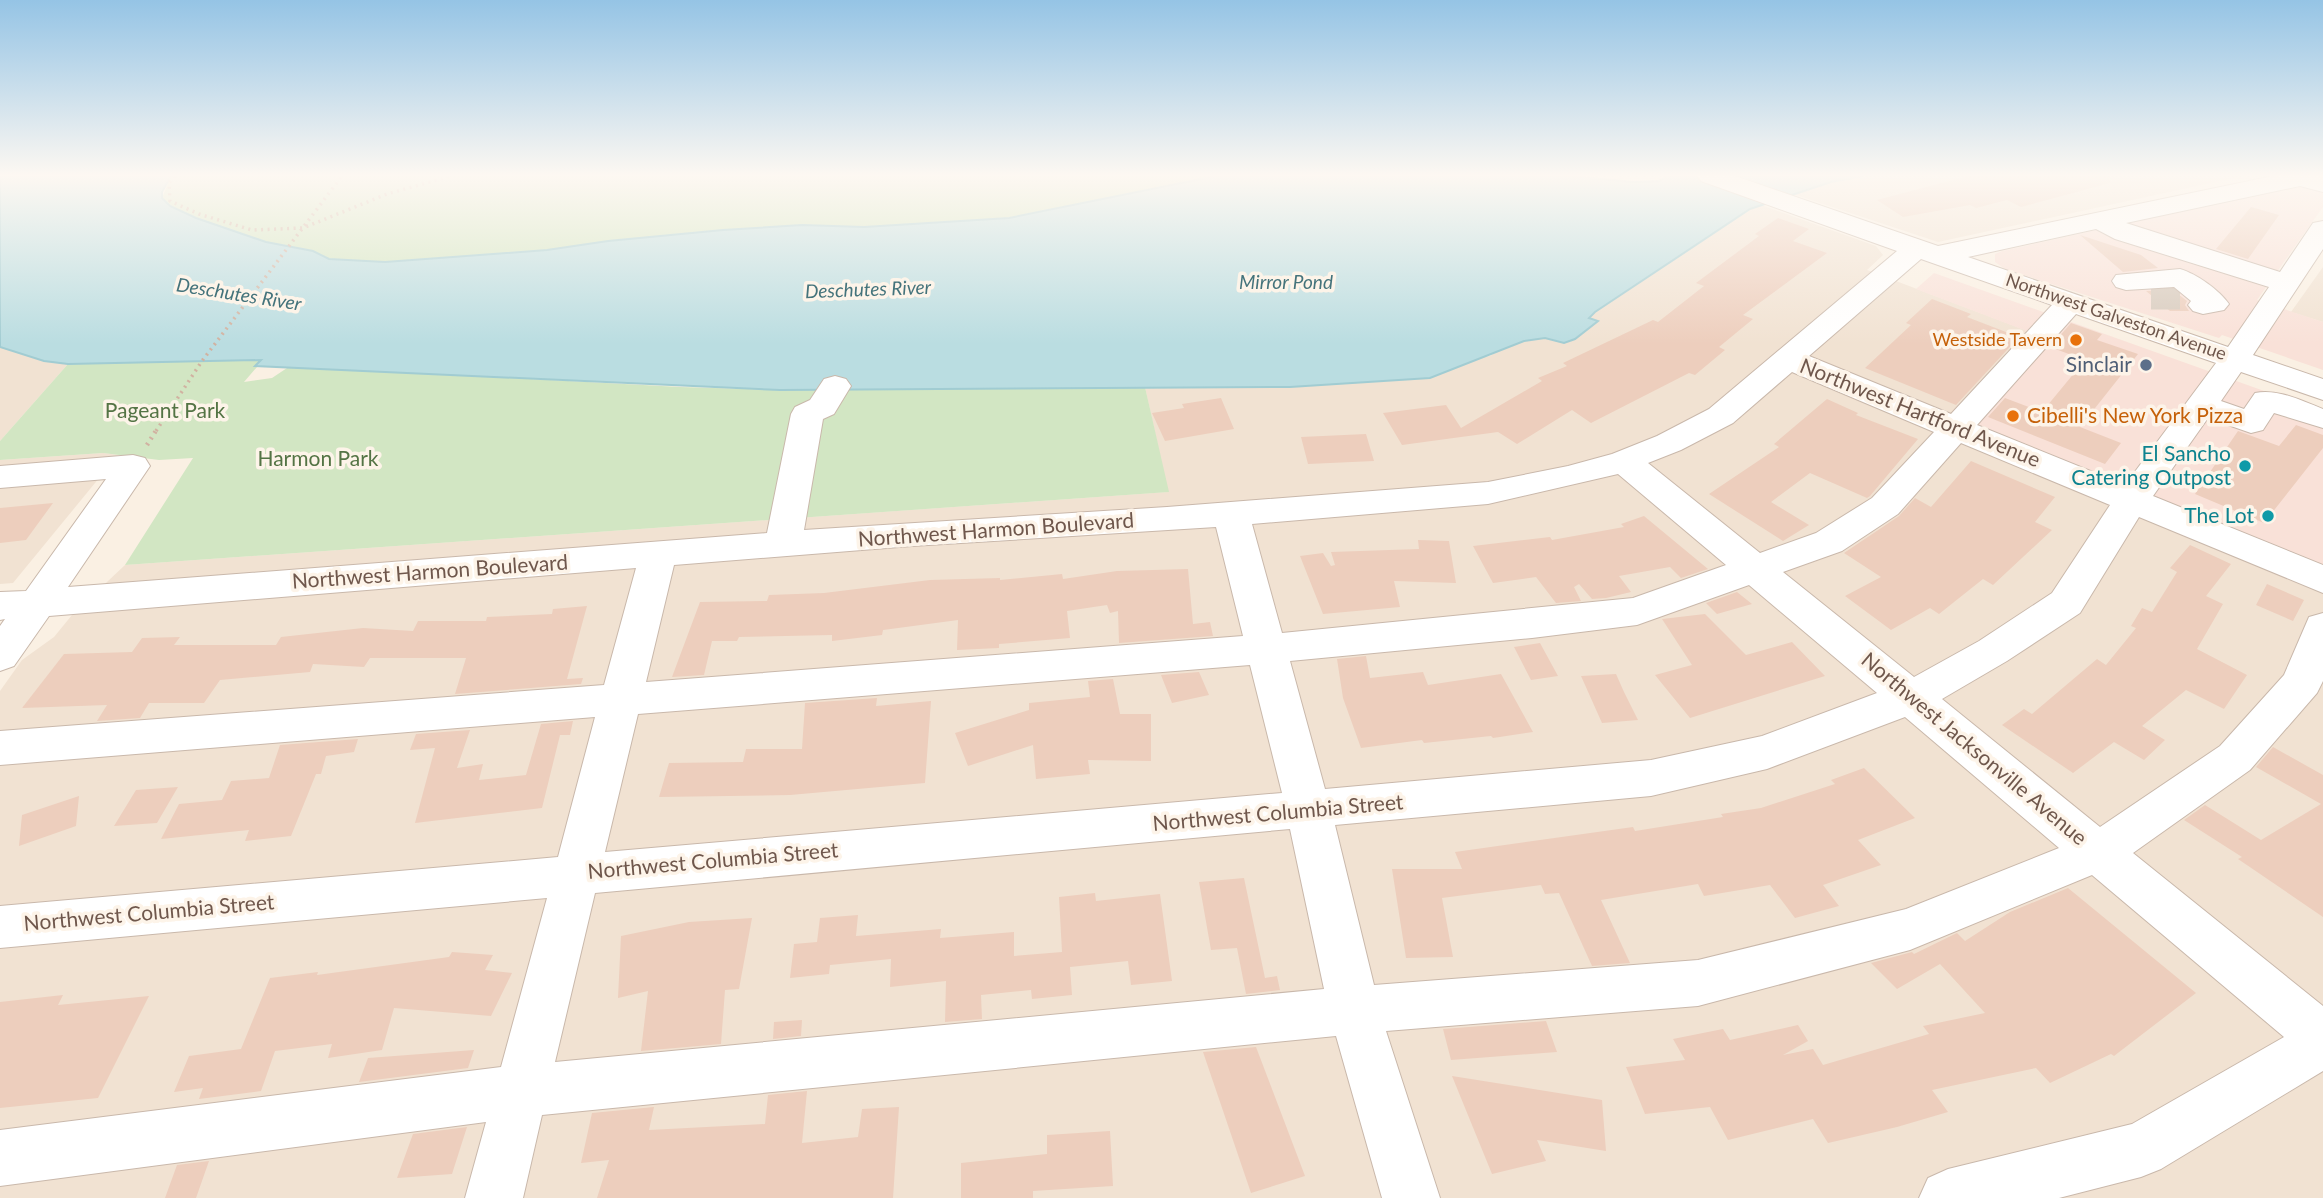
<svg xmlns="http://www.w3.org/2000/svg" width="2323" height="1198" font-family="Lato,sans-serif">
	<rect width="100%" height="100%" fill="#faf0e3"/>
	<!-- residential -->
	<path fill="#f1e2d2" d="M1863,176H2243L1938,242L1793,194L1831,182Z
		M1761,205L1876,246L1883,255L1867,270L2033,333L2323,569V1198H0V691L22,660L54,637L72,615L125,565L1168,492L1145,387H1290L1490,356L1506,346L1524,341L1545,338L1564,343L1597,321L1589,318L1595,312L1750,209Z
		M2323,267V322L2291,312Z
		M0,347L44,361L68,364L0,441Z
		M103,453L118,455L13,583L0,584V460Z"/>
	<!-- commercial -->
	<path fill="#f9e1d8" d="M2300,185L2323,190V207L2257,300L2323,322V370L2222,335L2219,338L2005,269L1995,262V254L2002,251Z
		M1934,273L2323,412V569L1953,416L2032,333L1916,289Z"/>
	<!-- green -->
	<path fill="#d2e6c3" d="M171,176H1216L1009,218L864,227L802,225L723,230L608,241L547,250L385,262L329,259L291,246L266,242L196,218L170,206L162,198Z
		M220,360H263L244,382L272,378L290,366L680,387L780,390L1145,387L1169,492L125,565L193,458L159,460L103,453L0,460V441L68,364Z"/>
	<!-- water -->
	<path fill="#badde1" stroke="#a1ccd2" stroke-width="2" d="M0,176H171L162,192V198L170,206L196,218L266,242L313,251L329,259L385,262L547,250L608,241L723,230L802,225L864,227L1009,218L1216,176H1569L1634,182L1659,181L1668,176H1863L1831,182L1750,209L1595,312L1589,318L1598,321L1575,339L1564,343L1545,338L1524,341L1430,378L1290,387L780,390L255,366L261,360L68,364L44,361L0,347Z"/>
	<!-- building -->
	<path fill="#edcebd" d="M1968,176H2109L2110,183L2021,207L2007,200L1976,208L1970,205L1903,217L1877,200Z
		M2251,207L2279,215L2248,259L2216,249Z
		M1778,218L1809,229L1793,241L1827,253L1743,315L1753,319L1719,347L1725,350L1695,375L1689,373L1591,423L1572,410L1517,444L1498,432L1402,445L1383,413L1446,405L1461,428L1542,381L1538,378L1567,366L1563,363L1653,320L1658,322L1704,286L1696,283L1759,236L1755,234Z
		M2080,235L2141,255L2158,268L2123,272Z
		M2173,290L2187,301L2185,305L2189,311H2170L2146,291Z
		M1932,299L1971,314L1967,317L2019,337L1956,405L1865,368L1911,325L1906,323Z
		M2071,323L2102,334L2097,340L2138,354L2080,427L2121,443L2105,464L1988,417L2005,398L2042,412L2085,360L2050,347Z
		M1221,398L1234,429L1165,441L1152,413L1184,408L1182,404Z
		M1827,399L1858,413L1856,415L1918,439L1870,496L1867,498L1810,473L1771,502L1809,525L1783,541L1709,494L1779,447L1774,444Z
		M2296,425L2323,435V448L2264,523L2195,494L2238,431L2279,446Z
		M1366,434L1374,461L1308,464L1301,437Z
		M1971,461L2055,497L2035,522L2052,530L1993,585L1983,579L1939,614L1930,608L1891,630L1845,596L1881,577L1844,553L1899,516L1915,498L1931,507Z
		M53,503L26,540L0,543V508Z
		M1644,516L1708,569L1681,578L1670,567L1619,576L1631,592L1606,598L1592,599L1579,584L1574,587L1581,601L1556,603L1536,577L1493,583L1473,546L1550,537L1552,540L1624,527L1621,524Z
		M1418,540L1449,541L1456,583L1394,581L1400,607L1323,614L1300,556L1323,553L1331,566L1335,565L1331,552L1419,549Z
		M2190,545L2231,564L2206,596L2223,604L2197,649L2247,675L2224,709L2186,690L2142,726L2165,740L2144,760L2114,742L2073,773L2002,725L2024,709L2032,714L2097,659L2106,665L2136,628L2131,626L2142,608L2152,612L2177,572L2170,568Z
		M1188,569L1193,624L1210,622L1213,636L1119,643L1118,611L1110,613L1107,605L1067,611L1070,638L999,644V648L957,650L958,620L883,630L882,635L832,641V635L739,637L737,641H712L704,675L672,677L700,602L767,601L769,595L824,593L930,580L1000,578V580L1062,574L1063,579L1117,571Z
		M2267,584L2304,600L2293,621L2256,605Z
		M1737,592L1752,604L1717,614L1706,603Z
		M587,606L567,679L583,678L581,684L455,694L466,658H370L364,667L313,664L310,672L220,680L204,703H149L140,718L97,721L107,705L22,708L64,654L132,652L142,638L180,637L174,645H276L281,637L363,628L413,631L418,621H486L487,617L552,614L553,609Z
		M1705,614L1746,655L1792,642L1825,676L1690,718L1655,675L1692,665L1662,619Z
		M1540,643L1558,676L1531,680L1514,647Z
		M1366,656L1370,678L1423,672L1428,685L1501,674L1533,732L1493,738L1491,736L1424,743L1422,740L1361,748L1343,698L1337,659Z
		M1199,672L1209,695L1172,703L1161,675Z
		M1616,674L1624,692L1638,720L1602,723L1581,676Z
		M1113,679L1120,714H1151V761L1088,760L1090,774L1036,779L1033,745L968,766L955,733L1029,710V703L1090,697L1088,681Z
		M877,698L876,706L931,701L925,783L790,795L659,797L669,763L743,762L746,749H802L805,703Z
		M573,721L570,735H560L542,808L415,823L435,748L410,750L416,734L470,730L457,768L483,764L479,780L526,775L541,724Z
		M358,739L354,752L326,756L321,774H316L291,836L245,841L249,830L161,839L179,804L222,800L231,781L269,778L280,745Z
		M2273,747L2323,775V917L2238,859L2242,857L2184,820L2205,805L2261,840L2321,804L2256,767Z
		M1864,768L1915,818L1858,840L1881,865L1823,885L1839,906L1795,918L1770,885L1704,896L1698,884L1601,900L1630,963L1592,966L1559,893L1545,894L1541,885L1442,898L1453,957L1406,958L1392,869H1462L1455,852L1633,827L1635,831L1723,817L1721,814L1761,808L1835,784L1831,780Z
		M178,787L157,823L114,826L136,790Z
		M79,796L76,826L19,846L22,815Z
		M1244,878L1265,978L1277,976L1280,990L1246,994L1237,948L1211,950L1199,882Z
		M2068,888L2196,993L2114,1056L2111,1054L2050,1083L2036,1068L1932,1090L1948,1112L1897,1127L1828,1143L1813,1119L1728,1140L1710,1107L1645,1114L1626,1067L1685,1060L1673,1039L1723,1029L1730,1040L1798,1025L1808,1041L1783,1055L1813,1049L1823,1065L1929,1034L1923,1026L1985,1013L1940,964L1897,989L1871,963L1912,952L1914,954L1957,933L1965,941L2010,912Z
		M1095,893L1096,901L1160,894L1172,981L1131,985L1128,961L1070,967L1072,995L1032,999L1031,990L981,995L982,1019L945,1022L946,981L890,987L891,959L830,965L829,974L790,978L794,944L817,942L820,918L858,915L856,936L941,929L940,938L1014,932V956L1062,952L1059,897Z
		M752,918L739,989L725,990L721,1044L641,1051L648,991L618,998L621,936L689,922Z
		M452,952L493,955L485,970L512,973L491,1016L394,1008L382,1050L328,1058L332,1044L275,1051L261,1091L199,1099L203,1088L174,1092L189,1056L241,1049L270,978L318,972L317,975L449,957Z
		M63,995L58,1005L149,996L98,1098L0,1108V1002Z
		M802,1020L801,1036L773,1039L774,1022Z
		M1546,1021L1557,1052L1451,1060L1443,1029Z
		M1256,1047L1305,1176L1251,1193L1203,1052Z
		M474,1050L468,1068L359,1082L368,1058Z
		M1452,1076L1602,1100L1606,1151L1537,1140L1546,1161L1492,1174Z
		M807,1091L802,1143L858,1137L862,1109L899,1107L893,1198H597L609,1160L581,1163L592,1113L654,1107L649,1130L765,1124L768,1095Z
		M467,1127L452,1174L397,1178L413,1134Z
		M1110,1131L1113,1186L1033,1191V1198H961V1163L1047,1154V1135Z
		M209,1161L196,1198H165L177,1165Z"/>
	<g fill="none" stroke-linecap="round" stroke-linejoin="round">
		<!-- minor-tunnel -->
		<path stroke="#d7cabd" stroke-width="29" stroke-dasharray="29 15" stroke-linecap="butt" d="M2151,295H2191"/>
		<!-- minor casing -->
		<g stroke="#c9b8ab" stroke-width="2">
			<path id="minor" d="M1697,176H1735L1938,246L2273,176H2323V192L2300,186L2126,223L2280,272L2313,223L2323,221V249L2253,355L2323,379V400L2241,372L2221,401L2244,409L2255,393C2277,388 2302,401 2323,409V428L2274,413L2263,430L2251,433L2208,418L2153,496L2323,565V593L2139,517L2080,613L2007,661L1942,699L2100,827L2220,746L2284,675L2309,617L2323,613V681L2317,693L2250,770L2133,853L2323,1006V1071L2161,1169L2141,1177L2059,1198H1919L1928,1178L1948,1169L2132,1124L2284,1037L2092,875L1910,950L1698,1006L1386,1031L1440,1198H1382L1336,1036L542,1115L523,1198H465L486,1122L0,1186V1130L501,1067L547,898L0,948V906L558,857L595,717L0,765V731L604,685L636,568L49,616L14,666L0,671V626L5,619L0,620V592L26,591L106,479L0,488V466L133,455L145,458L150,466L68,587L767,533L791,414L795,407L810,400L824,379L835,376L846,379L851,386L834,414L823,419L804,530L1167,507L1488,482L1568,466L1612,454L1657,436L1709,409L1897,251L1701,181ZM2096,229L2115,239L2269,287L2228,347L1968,257ZM1921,259L2052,305L1951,414L1809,356ZM2076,314L2216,363L2125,485L1977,425ZM1792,372L1934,432L1872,498L1816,533L1760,553L1648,463L1681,450L1733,423ZM1961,443L2110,505L2052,593L1979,641L1914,677L1783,572L1842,551L1898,514ZM1618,474L1726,565L1633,598L1282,633L1252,524L1488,504ZM1216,527L1243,636L646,682L674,565L912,546ZM1749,585L1877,693L1762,736L1651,760L1325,789L1290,661L1532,638L1637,625ZM1250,665L1282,793L605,852L638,714ZM1905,717L2059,848L1906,909L1698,960L1374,985L1335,825L1651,796L1767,769ZM1290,829L1324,989L555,1062L595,893Z
				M2180,269C2197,274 2219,290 2229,304L2224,310L2203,314L2193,311L2188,305L2191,301L2174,287L2126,290L2116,287L2112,281L2116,275Z"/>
		</g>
		<!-- path-far1 -->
		<path stroke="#d1b2a1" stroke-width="3.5" stroke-dasharray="2 4.5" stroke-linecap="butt" d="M175,176L169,183L170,201L199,214L252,230L303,228L387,194L451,176
			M156,431L202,361L342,176"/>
		<!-- path -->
		<path stroke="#d1b2a1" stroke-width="4.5" stroke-dasharray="2 5" stroke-linecap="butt" d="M147,445L157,429"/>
		<!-- minor -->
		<use href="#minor" fill="#fff" fill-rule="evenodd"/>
	</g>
	<!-- sky -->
	<linearGradient id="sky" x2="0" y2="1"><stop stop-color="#95c4e5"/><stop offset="0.51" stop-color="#fdf8f2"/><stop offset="1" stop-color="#fdf8f2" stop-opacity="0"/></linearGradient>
	<rect width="2323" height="344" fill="url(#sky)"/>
	<!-- markers -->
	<g fill="#e8710a" stroke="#fdf4e9" stroke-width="2.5">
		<circle cx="2076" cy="340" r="7"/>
		<circle cx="2013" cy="416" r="7"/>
	</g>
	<circle fill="#5c6f8a" stroke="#fdf4e9" stroke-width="2.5" cx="2146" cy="365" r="7"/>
	<g fill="#0f9aa8" stroke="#fdf4e9" stroke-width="2.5">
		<circle cx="2245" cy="466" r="7"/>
		<circle cx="2268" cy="516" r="7"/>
	</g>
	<g text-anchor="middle" stroke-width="7" stroke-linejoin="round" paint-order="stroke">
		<!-- far-street labels -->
		<g font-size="18" fill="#6f574c" stroke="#fdf4e9">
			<text transform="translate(2116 317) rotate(19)" y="6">Northwest Galveston Avenue</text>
		</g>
		<!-- far-food labels -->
		<g font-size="18" fill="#c56008" stroke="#fdf4e9" text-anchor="end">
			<text x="2062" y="346">Westside Tavern</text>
		</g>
		<!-- far-water labels -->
		<g font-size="19" font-style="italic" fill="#44737b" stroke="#fdf4e9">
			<text x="1286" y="289">Mirror Pond</text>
			<text transform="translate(868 289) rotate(-2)" y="7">Deschutes River</text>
			<text transform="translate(239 294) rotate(9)" y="7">Deschutes River</text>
		</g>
		<!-- service labels -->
		<g font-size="21" fill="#4e5e75" stroke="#fdf4e9" text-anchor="end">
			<text x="2132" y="372">Sinclair</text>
		</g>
		<!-- park labels -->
		<g font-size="21" fill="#547445" stroke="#fdf4e9">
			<text x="165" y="418">Pageant Park</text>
			<text x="318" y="466">Harmon Park</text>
		</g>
		<!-- street labels -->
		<g font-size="21" fill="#6f574c" stroke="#fdf4e9">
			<text transform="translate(1920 413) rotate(22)" y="7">Northwest Hartford Avenue</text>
			<text transform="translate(996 530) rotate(-4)" y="7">Northwest Harmon Boulevard</text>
			<text transform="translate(430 572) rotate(-4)" y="7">Northwest Harmon Boulevard</text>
			<text transform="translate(1974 749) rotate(40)" y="7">Northwest Jacksonville Avenue</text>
			<text transform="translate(1278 813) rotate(-5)" y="7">Northwest Columbia Street</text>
			<text transform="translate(713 861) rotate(-5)" y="7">Northwest Columbia Street</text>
			<text transform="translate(149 913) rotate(-5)" y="7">Northwest Columbia Street</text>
		</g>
		<!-- food labels -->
		<g font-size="21" fill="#c56008" stroke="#fdf4e9" text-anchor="start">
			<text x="2027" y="423">Cibelli's New York Pizza</text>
		</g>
		<!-- culture labels -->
		<g font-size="21" fill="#0d838f" stroke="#fdf4e9" text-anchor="end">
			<text x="2231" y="461">El Sancho<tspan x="2231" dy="24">Catering Outpost</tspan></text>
			<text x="2254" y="523">The Lot</text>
		</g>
	</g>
</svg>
